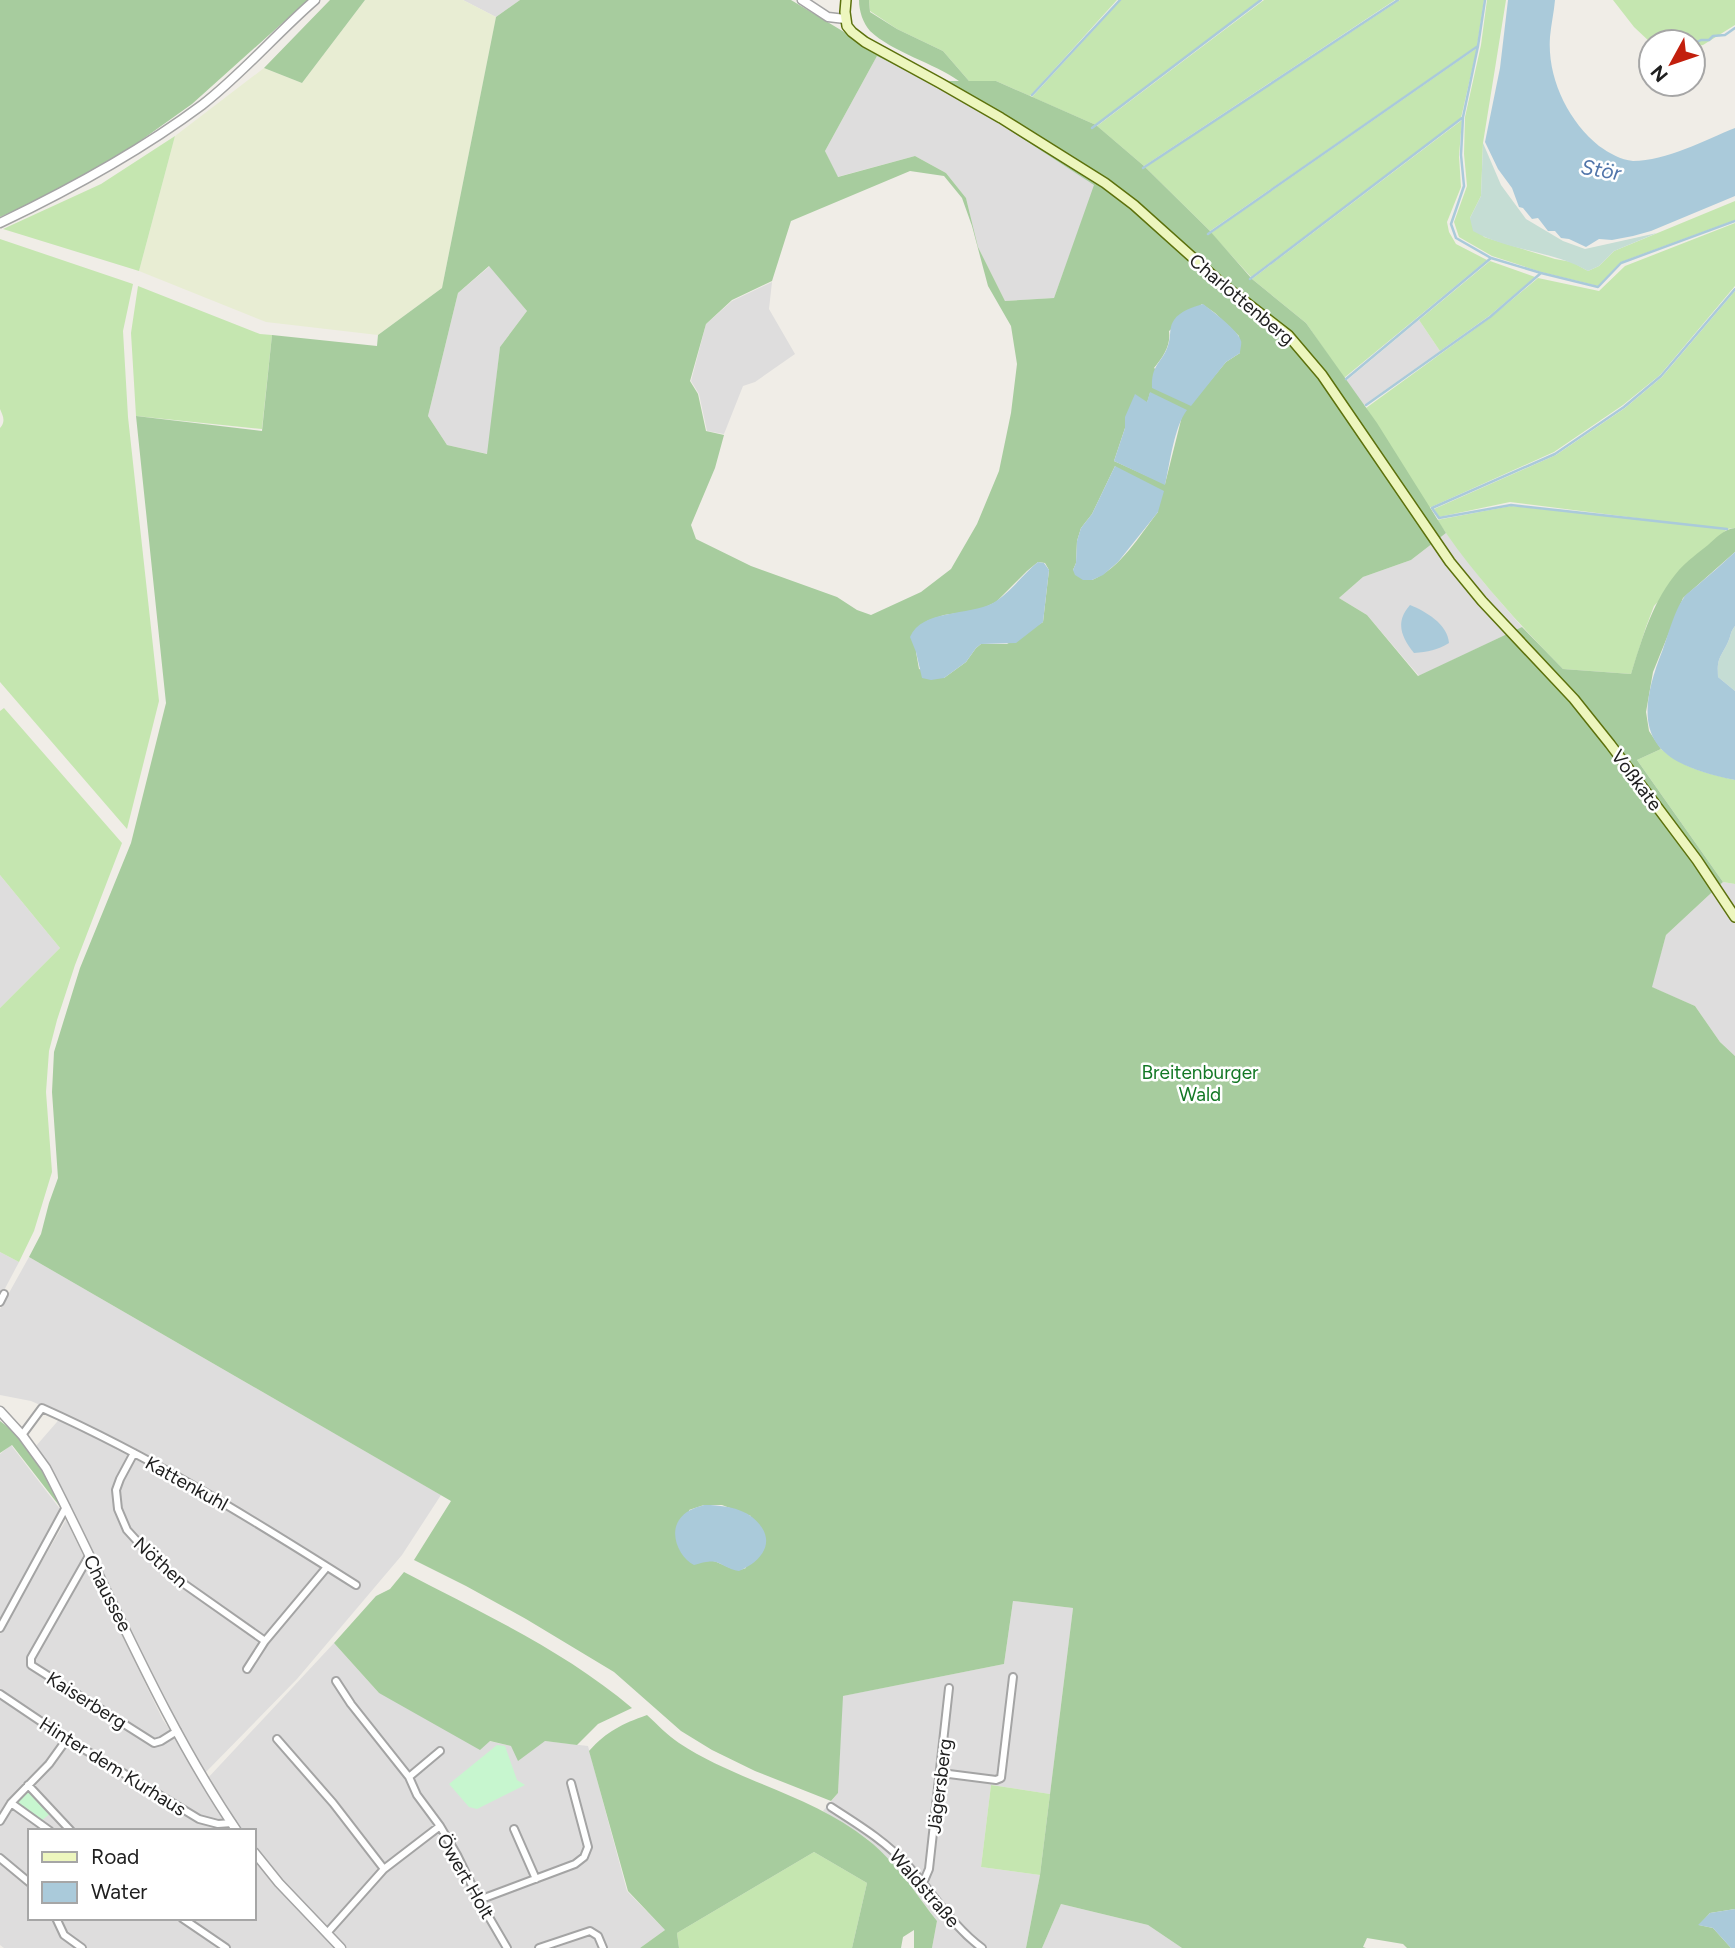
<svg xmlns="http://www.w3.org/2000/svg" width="1735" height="1948" font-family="Figtree,sans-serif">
	<rect width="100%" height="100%" fill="#f0ede7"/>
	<!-- residential -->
	<path fill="#dedddd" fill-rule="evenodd" d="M463,0H520L496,17Z
		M877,56L962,99L1095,185L1054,298L1005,301L978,247L966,198L946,173L915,156L837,177L825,151Z
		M490,266L527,311L500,347L488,454L447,445L428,416L458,293Z
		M772,282L769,309L795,354L755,382L743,386L724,434L707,431L699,394L691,381L706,324L732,301Z
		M1419,320L1440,351L1364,405L1346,381Z
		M1446,533L1485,584L1522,627L1419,676L1367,615L1339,598L1363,577L1411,560Z
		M0,875L60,948L0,1008Z
		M1723,882L1735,884V1056L1720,1042L1695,1006L1651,987L1666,935Z
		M0,1252L19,1262L0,1298Z
		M29,1257L441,1495L402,1555L297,1679L204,1774L179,1729L64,1492L36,1446L63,1415L31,1401L0,1395V1309Z
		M11,1445L60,1509L0,1619V1454Z
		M66,1520L163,1720L206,1780L334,1643L379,1693L489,1741L511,1746L545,1741L588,1746L627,1891L665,1930L640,1948H4L0,1945V1634ZM30,1831H254V1918H30Z
		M1013,1601L1073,1608L1050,1794L991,1785L981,1867L1040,1875L1026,1948H932L937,1921L915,1892L869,1840L823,1811L838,1793L842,1696L1004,1664Z
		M1061,1904L1148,1925L1182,1948H1042Z"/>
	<!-- farmland -->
	<path fill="#e8edd3" d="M365,0H463L496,17L442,288L378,335L266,322L139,271L175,136L264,68L302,83Z"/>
	<!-- grass -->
	<path fill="#c5e6b0" d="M869,0H1117L1030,96L996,81H969L943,51L897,29L870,11Z
		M1121,0H1260L1096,125L1032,97Z
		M1264,0H1395L1144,166L1097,126Z
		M1400,0H1484L1477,46L1210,231L1145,167Z
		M1487,0H1506L1483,143L1481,196L1470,218L1484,237L1555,259L1572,262L1588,271L1599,266L1614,251L1735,201V220L1621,262L1598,286L1541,272L1492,256L1459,237L1454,222L1467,186L1464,154L1465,117L1481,45Z
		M1613,0H1735V25L1703,45L1693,47V42L1651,43L1634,27Z
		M1477,48L1461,118L1251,277L1211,233Z
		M1462,120L1459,156L1461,187L1447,222L1449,232L1456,244L1487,260L1344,378L1306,323L1252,279Z
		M175,136L139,271L3,229L101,184Z
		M1735,223V286L1660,375L1623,405L1554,452L1429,508L1366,408L1490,318L1538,278L1599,291L1625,266Z
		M0,239L133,284L123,331L128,417L159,701L127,829L0,682V428C6,421 3,416 0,409Z
		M1490,261L1535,277L1489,316L1440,351L1419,320Z
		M138,286L260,334L272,335L262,429L136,416L131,333Z
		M1735,291V528L1727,529L1654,606L1646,627L1631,674L1563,669C1517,622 1473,574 1437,520L1511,506L1660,521L1510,502L1439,517L1434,509L1556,455L1625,408L1662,377Z
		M4,708L122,843L75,965L57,1020L49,1051L46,1092L52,1172L34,1231L19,1262L0,1252V1008L60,948L0,875V711Z
		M1661,749C1688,770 1703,772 1735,780V884L1723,882L1637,760Z
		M991,1785L1050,1794L1040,1875L981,1867Z
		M814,1852L867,1883L852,1948H679L677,1933Z"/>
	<!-- forest -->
	<path fill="#a7cc9e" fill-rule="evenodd" d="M0,0H308L192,104L119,156L59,191L0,217Z
		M330,0H365L302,83L264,68Z
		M520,0H791L864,44L949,81H959C934,63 892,52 870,31C863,23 859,11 859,0H869L870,12L897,29L943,51L969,81H996L1096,125L1144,166L1210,231L1252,279L1306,323L1377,423L1446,533L1411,560L1363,577L1339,598L1367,615L1418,676L1522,627L1563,669L1631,674C1643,636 1653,600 1679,570C1687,561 1698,553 1708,545C1716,538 1724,529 1735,528V552L1683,598L1653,672L1646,712L1649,731L1661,749L1637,760L1723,882L1666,935L1652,987L1695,1006L1720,1042L1735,1056V1909L1710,1913L1699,1925L1713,1928L1731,1948H1407L1403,1944L1367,1938L1363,1947L1366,1948H1182L1148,1925L1061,1904L1042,1948H1026L1040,1875L1073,1608L1013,1601L1004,1664L843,1696L838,1793L831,1801L755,1771L712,1750L681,1731L614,1672L526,1619L466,1586L414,1560L451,1501L29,1257L41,1234L49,1203L58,1178L52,1092L54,1052L80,968L131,843L166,703L136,416L262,431L272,335L377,346L378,335L442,288L496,17ZM877,56L962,99L1094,185L1054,298L1005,301L978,247L966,198L946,173L915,156L838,177L825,151ZM910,171L944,176L962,198L972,226L988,286L1011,326L1017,364L1011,413L999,471L977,524L951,569L921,592L871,615L857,610L837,597L751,566L696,539L691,525L715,468L724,435L706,431L698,394L690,381L706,324L732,300L772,281L791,221ZM489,266L527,311L500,347L487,454L447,445L428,416L458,293ZM1202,304L1215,313L1239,336L1240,353L1226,362L1196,398L1154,368C1163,357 1171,346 1169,331ZM1150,393L1182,416L1165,484L1114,461L1125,428L1147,403ZM1115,466L1158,512C1139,536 1121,568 1092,580L1073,570L1076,563L1077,541L1081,528L1092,514ZM1038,562L1045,563L1049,570L1043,622L1007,644H981L976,648L966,662L944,678L919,669L916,652L927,621L944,615L979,610L996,602L1027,571ZM704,1505H722L751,1516L746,1568C732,1574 722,1561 708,1560L689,1510Z
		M0,1421C29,1442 45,1472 61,1503V1508L12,1445L0,1453Z
		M404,1572C482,1613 565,1651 632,1708L598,1724L577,1745L545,1741L518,1761L511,1746L490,1741L480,1750L379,1693L334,1643L376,1596L390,1589Z
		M647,1715C657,1724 667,1735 679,1743C738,1782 812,1795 868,1840C895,1861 916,1894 937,1921L932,1948H914V1930L903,1937L901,1948H852L867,1883L814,1852L677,1933L679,1948H640L665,1930L628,1891L589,1751C607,1731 622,1724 647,1715Z"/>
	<!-- wetland -->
	<path fill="#c5ddd4" d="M1483,143L1501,185L1526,219L1563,241L1585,249L1657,233L1614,251L1599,266L1588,271C1554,251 1508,251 1473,231L1470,218L1481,196Z
		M1735,626V691L1718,677C1717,657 1720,659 1728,642C1731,636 1730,632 1735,626Z"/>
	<!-- park -->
	<path fill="#c7f6cf" d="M497,1745L505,1746L517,1780L525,1785L477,1809L469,1807L449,1784Z
		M28,1791L51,1813L41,1821L17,1803Z"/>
	<!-- water -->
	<path fill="#aacada" d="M1508,0H1555C1554,12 1551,25 1550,37C1547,78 1568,121 1599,146C1609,153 1621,160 1633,161C1666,161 1705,140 1735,128V196L1651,231L1633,236L1612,240L1599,239L1586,247L1569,239L1561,238L1555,231H1548L1538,218L1532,219L1523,208L1519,207L1512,188L1498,169L1485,142L1500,68Z
		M1203,304C1211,310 1239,331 1241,341C1242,342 1240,351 1240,353L1226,362L1191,406L1152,388C1151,362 1164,363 1169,342C1171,334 1169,327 1174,320C1180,311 1193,307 1203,304Z
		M1150,392L1187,410C1174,427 1170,463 1165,485L1114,461L1125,428V417L1135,394L1147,402Z
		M1115,466L1164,491L1158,512L1118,562L1103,575L1092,580H1083L1075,575L1073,570L1076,563L1077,541L1081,528L1092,514Z
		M1735,552V626C1730,632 1731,636 1728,642C1720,659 1717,657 1718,677L1735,691V780C1648,763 1630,731 1663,649C1668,635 1675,610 1683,599C1686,593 1694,589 1699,584C1711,574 1723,563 1735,552Z
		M1038,562L1044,563L1049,570L1043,622L1016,643L981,644L976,648L966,662L944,678L931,680L922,678L916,652L910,637C922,609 969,616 993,603C1009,594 1023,574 1038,562Z
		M1410,605C1425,611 1448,624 1449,643C1437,650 1428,652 1414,653C1401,637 1395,622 1410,605Z
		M704,1505C720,1505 739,1507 752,1517C778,1538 765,1560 739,1571C716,1566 722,1556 694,1565C680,1558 669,1535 679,1520C685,1511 694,1508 704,1505Z
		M1735,1909V1948H1731L1713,1928L1698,1925L1710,1913Z"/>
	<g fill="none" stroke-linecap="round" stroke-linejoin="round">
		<!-- stream -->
		<path stroke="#aacada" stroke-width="2.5" d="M1485,0L1478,46L1463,117L1461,155L1464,186L1451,224L1456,238L1491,258L1541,273L1598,287L1621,263L1735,221
			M1693,44L1701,40H1709L1713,36L1725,35L1735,28
			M1032,95L1120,0
			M1092,128L1261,0
			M1143,168L1398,0
			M1208,234L1478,46
			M1250,279L1462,118
			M1346,379L1491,258
			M1366,405L1490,317L1541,273
			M1727,529L1511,505L1439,518L1432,508L1555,454L1624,407L1661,376L1735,289"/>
		<!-- minor casing -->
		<g stroke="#a4a4a4" stroke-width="10">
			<path id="minor" d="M0,1302L4,1294
				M22,1435L42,1408C152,1457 255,1521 356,1585
				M134,1453L120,1479L116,1490L118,1509L127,1530L148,1553L177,1579L265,1641L327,1567
				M89,1556L31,1658V1665L154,1743L161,1741L177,1731
				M0,1628L66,1507
				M247,1669L265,1641
				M336,1681L351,1704L409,1777L417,1795L440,1826
				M0,1694L67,1739L199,1819L218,1824L232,1823
				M277,1739L333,1803L384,1869
				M941,1773L996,1780L1001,1778L1013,1677
				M409,1777L440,1751
				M28,1785L71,1831
				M831,1807C859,1825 887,1842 909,1867C934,1894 952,1926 982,1948
				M0,1821L11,1803
				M514,1829L536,1879
				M50,1831L11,1803L49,1764L67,1739
				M0,1858L30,1883
				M923,1883L929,1869L949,1688
				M479,1900L575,1864L584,1857L588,1847L571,1783
				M56,1918L64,1935L82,1948
				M182,1918L226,1948
				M327,1933L384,1869L440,1826L457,1855L479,1900L507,1948
				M539,1948L590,1931L598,1936L603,1948"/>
		</g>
		<!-- tertiary casing -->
		<g stroke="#a4a4a4" stroke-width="11">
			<path id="tertiary" d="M802,0L828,17L845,19
				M0,223C71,189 139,152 202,105C242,74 277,33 315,0
				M0,1411L22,1435L46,1468C109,1589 160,1718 237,1831
				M254,1852L279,1883L341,1948"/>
		</g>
		<!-- secondary casing -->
		<g stroke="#5c710c" stroke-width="12">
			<path id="secondary" d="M846,0L845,12L847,26L852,32L865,42L940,83L1001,118L1105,183L1134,205L1221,283L1288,335L1322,375L1450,562L1482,601L1574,699L1610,744L1697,860L1735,917"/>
		</g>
		<!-- minor -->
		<use href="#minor" stroke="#fff" stroke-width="6"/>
		<!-- tertiary -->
		<use href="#tertiary" stroke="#fff" stroke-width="8"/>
		<!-- secondary -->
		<use href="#secondary" stroke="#edf6be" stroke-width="9"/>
	</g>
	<g text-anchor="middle" stroke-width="5" stroke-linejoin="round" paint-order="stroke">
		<!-- street labels -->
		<g font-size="19" fill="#202020" stroke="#fff">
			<text transform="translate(1242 299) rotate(40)" y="7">Charlottenberg</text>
			<text transform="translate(1637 780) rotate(53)" y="7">Voßkate</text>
			<text transform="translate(187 1483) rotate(29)" y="7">Kattenkuhl</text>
			<text transform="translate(161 1562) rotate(42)" y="7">Nöthen</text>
			<text transform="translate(108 1593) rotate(63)" y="7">Chaussee</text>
			<text transform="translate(87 1700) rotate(32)" y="7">Kaiserberg</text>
			<text transform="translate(113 1766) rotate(32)" y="7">Hinter dem Kurhaus</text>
			<text transform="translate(939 1786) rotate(-83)" y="7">Jägersberg</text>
			<text transform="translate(466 1876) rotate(60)" y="7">Öwert Holt</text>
			<text transform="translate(925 1888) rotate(49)" y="7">Waldstraße</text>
		</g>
		<!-- park labels -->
		<g font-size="19" fill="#137825" stroke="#fff">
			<text x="1200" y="1079">Breitenburger<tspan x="1200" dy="22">Wald</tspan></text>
		</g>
		<!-- water labels -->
		<g font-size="21" font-style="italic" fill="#5175aa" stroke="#fff">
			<text transform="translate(1601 170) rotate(10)" y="7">Stör</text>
		</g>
	</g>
	<!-- legend -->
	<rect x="28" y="1829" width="228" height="91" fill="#ffffff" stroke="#a6a6a6" stroke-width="2"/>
	<rect x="42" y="1852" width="35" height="10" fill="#edf6be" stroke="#a6a6a6" stroke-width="2"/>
	<text x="91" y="1864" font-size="21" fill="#202020">Road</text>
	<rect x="42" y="1882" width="35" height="21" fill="#aacada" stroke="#a6a6a6" stroke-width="2"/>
	<text x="91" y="1899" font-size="21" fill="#202020">Water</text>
	<!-- north arrow -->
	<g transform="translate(1672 63) rotate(230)"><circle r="33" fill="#ffffff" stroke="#a6a6a6" stroke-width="2"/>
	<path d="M0-5L12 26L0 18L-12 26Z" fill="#c21f0d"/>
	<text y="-10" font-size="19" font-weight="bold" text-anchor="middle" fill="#202020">N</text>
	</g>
</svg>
